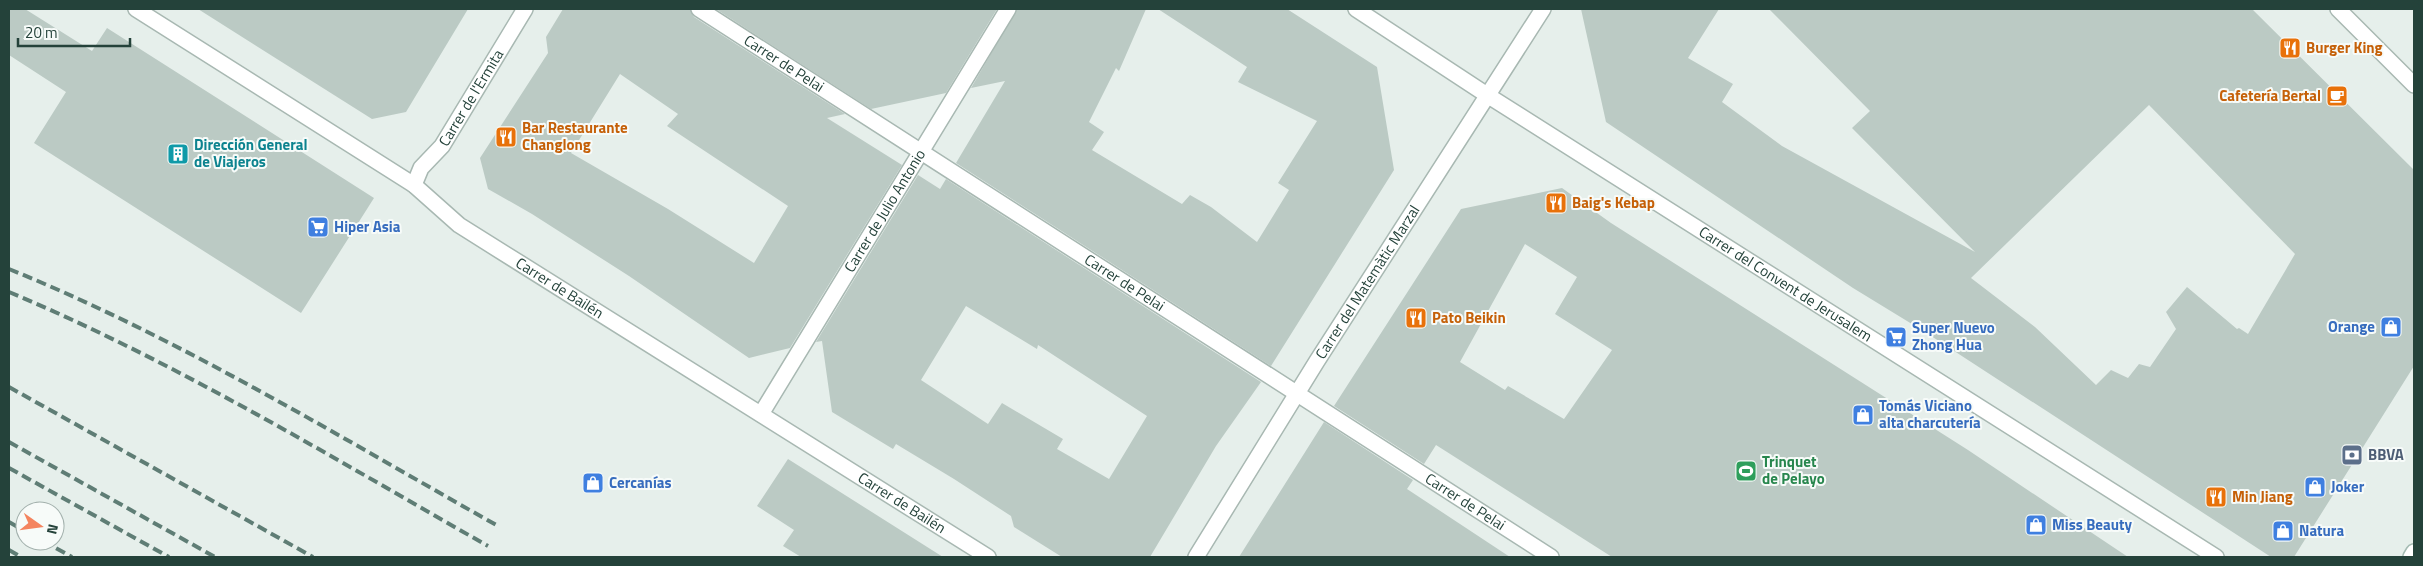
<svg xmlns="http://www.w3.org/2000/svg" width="2423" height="566" font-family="'Titillium Web',sans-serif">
	<rect width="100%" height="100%" fill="#e6efeb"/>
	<!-- building -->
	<path fill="#bbcac4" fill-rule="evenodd" d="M9,9H25L92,51L107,28L374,198L301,313L34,143L66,92L9,55Z
		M198,9H468L406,112L372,119Z
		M563,9H690L694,17L845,114L827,118L902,165L790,348L749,358L629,276L532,214L488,189L480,158L548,53L546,37ZM620,74L678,114L667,126L788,206L754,263L668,209L571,153Z
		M716,9H997L946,93L871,109Z
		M1017,9H1146L1119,71L1116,68L1089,122L1104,132L1092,150L1182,204L1190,195L1211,207L1257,242L1289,190L1278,183L1317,121L1238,82L1247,67L1158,9H1287L1377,67L1394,170L1271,366L956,163L1005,81L971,88Z
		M1581,9H1719L1688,58L1733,84L1722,102L1782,146L1975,252L1852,128L1870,111L1769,9H2252L2414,170V366L2294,557H2271L1925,332L1853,288L1606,122ZM2149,105L2295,254L2248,334L2239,328L2237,329L2187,287L2166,312L2176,329L2150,367L2139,364L2128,378L2111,370L2096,385L2035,327L1971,278Z
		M918,175L940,189L946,179L1261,382L1216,446L1150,557H1062L1014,527L1011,516L954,479L896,444L893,449L832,412L822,341L816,342ZM966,306L1037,349L1038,345L1147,416L1109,479L1057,449L1063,439L1002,403L988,424L921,380Z
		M1562,188L1611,223L1968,450L2128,557H1612L1436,445L1424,464L1334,406L1461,209ZM1525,244L1577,277L1555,314L1612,350L1564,419L1508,386L1505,390L1460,362Z
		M1324,422L1413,480L1407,489L1510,557H1239Z
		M788,459L943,557H801L783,546L794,530L757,506Z"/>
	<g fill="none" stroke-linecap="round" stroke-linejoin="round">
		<!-- minor casing -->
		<g stroke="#a8b8b2" stroke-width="18">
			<g id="minor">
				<path id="s1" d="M136,9L414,185L459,225L988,557"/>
				<path id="s2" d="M699,9L1551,557"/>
				<path id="s3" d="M1356,9L1487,95L2216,557"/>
				<path id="s4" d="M414,185L421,168L442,146L525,9"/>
				<path id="s5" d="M761,414L1008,9"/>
				<path id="s6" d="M1196,557L1317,361L1543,9"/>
			</g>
		</g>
		<!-- tertiary casing -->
		<g stroke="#a8b8b2" stroke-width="18">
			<path id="tertiary" d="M2338,9L2414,85"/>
		</g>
		<!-- secondary casing -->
		<g stroke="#a4bbb3" stroke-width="18">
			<path id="secondary" d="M2411,557L2414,552"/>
		</g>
		<!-- minor -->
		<use href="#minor" stroke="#fff" stroke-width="15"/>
		<!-- tertiary -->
		<use href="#tertiary" stroke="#fff" stroke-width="15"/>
		<!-- secondary -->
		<use href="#secondary" stroke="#fff" stroke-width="15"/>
		<!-- rail -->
		<path stroke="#5f7d75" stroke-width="4" stroke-dasharray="10 5" stroke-linecap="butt" d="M9,269C179,338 338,436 498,526
			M9,292C176,362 331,457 488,546
			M9,387L313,557
			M9,442L215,557
			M9,468L169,557
			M9,522L25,531
			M43,541L72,557
			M9,550L21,557"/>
	</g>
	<!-- icons -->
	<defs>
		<g id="restaurant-square" transform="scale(1.125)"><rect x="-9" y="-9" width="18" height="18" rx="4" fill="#e8710a" stroke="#f7fbf9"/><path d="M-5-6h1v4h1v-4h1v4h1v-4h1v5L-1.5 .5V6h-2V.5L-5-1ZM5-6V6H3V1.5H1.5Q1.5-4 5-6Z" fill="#fff"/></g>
		<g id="cafe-square" transform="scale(1.125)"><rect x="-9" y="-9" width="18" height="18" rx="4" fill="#e8710a" stroke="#f7fbf9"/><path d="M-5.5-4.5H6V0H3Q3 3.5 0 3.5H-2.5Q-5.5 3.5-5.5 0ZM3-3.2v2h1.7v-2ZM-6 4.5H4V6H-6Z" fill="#fff"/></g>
		<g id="building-square" transform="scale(1.125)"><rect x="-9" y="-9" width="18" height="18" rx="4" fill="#0f9aa8" stroke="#f7fbf9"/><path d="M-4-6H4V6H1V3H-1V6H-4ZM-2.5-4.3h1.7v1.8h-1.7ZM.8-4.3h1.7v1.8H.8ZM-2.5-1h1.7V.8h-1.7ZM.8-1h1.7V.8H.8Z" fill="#fff"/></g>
		<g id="supermarket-square" transform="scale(1.125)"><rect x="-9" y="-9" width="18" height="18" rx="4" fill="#3f7fe0" stroke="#f7fbf9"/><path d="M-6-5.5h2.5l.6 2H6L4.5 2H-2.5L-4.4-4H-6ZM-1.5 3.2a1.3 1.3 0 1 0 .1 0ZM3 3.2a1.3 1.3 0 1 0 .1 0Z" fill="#fff"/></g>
		<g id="shop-square" transform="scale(1.125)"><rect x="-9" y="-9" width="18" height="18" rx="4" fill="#3f7fe0" stroke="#f7fbf9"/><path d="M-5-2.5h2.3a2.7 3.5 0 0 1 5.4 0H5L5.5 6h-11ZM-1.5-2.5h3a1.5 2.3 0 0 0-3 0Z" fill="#fff"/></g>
		<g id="bank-square" transform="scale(1.125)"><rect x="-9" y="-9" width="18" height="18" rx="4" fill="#5c6f8a" stroke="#f7fbf9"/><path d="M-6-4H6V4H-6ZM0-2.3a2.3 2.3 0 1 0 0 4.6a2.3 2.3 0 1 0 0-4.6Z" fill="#fff"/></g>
		<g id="stadium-square" transform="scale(1.125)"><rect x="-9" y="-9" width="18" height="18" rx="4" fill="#2e9e5b" stroke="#f7fbf9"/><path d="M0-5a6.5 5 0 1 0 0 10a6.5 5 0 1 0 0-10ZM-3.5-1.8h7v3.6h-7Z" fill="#fff"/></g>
	</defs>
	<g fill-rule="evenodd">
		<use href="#restaurant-square" x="2290" y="48"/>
		<use href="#cafe-square" x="2337" y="96"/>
		<use href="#restaurant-square" x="506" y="137"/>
		<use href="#building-square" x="178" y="154"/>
		<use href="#restaurant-square" x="1556" y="203"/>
		<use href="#supermarket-square" x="318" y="227"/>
		<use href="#restaurant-square" x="1416" y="318"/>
		<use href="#shop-square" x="2391" y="327"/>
		<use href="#supermarket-square" x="1896" y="337"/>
		<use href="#shop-square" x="1863" y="415"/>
		<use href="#bank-square" x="2352" y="455"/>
		<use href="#stadium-square" x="1746" y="471"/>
		<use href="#shop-square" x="593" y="483"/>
		<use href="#shop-square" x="2315" y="487"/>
		<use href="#restaurant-square" x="2216" y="497"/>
		<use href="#shop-square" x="2036" y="525"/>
		<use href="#shop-square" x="2283" y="531"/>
	</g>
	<g text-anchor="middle" stroke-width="4" stroke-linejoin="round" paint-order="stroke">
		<!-- food labels -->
		<g font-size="15" font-weight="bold" fill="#c56008" stroke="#f7fbf9" text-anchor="start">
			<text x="2306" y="53">Burger King</text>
			<text x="2321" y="101" text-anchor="end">Cafetería Bertal</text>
			<text x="522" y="133">Bar Restaurante<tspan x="522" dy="17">Changlong</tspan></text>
			<text x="1572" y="208">Baig's Kebap</text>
			<text x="1432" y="323">Pato Beikin</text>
			<text x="2232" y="502">Min Jiang</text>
		</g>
		<!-- street labels -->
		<g font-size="15" fill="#24423a" stroke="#f7fbf9">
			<text dy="5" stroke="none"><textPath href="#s2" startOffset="101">Carrer de Pelai</textPath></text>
			<text dy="5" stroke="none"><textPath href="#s4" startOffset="105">Carrer de l'Ermita</textPath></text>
			<text dy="5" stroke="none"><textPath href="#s5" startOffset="238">Carrer de Julio Antonio</textPath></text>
			<text dy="5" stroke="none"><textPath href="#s6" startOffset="324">Carrer del Matemàtic Marzal</textPath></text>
			<text dy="5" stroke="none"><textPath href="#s2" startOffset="506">Carrer de Pelai</textPath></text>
			<text dy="5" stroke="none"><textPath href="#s3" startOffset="510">Carrer del Convent de Jerusalem</textPath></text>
			<text dy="5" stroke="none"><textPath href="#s1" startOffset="508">Carrer de Bailén</textPath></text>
			<text dy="5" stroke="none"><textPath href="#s1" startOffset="912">Carrer de Bailén</textPath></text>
			<text dy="5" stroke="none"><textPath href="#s2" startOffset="911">Carrer de Pelai</textPath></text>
		</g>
		<!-- culture labels -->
		<g font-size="15" font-weight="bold" fill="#0d838f" stroke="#f7fbf9" text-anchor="start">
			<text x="194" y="150">Dirección General<tspan x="194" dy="17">de Viajeros</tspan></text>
		</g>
		<!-- shop labels -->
		<g font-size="15" font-weight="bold" fill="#366cbe" stroke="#f7fbf9" text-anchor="start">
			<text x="334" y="232">Hiper Asia</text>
			<text x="2375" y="332" text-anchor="end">Orange</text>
			<text x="1912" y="333">Super Nuevo<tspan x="1912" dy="17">Zhong Hua</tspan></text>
			<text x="1879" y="411">Tomás Viciano<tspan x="1879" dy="17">alta charcutería</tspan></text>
			<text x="609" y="488">Cercanías</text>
			<text x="2331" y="492">Joker</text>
			<text x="2052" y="530">Miss Beauty</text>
			<text x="2299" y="536">Natura</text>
		</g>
		<!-- service labels -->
		<g font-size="15" font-weight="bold" fill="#4e5e75" stroke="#f7fbf9" text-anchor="start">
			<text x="2368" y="460">BBVA</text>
		</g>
		<!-- leisure labels -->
		<g font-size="15" font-weight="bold" fill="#27864d" stroke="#f7fbf9" text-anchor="start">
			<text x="1762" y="467">Trinquet<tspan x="1762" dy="17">de Pelayo</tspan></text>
		</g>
	</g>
	<!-- border -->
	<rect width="2423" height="566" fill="none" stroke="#24423a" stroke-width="20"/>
	<!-- north arrow -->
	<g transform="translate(40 526) rotate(104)"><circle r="24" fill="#f7fbf9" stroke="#a3b1ad"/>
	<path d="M0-4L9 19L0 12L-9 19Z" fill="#f4845f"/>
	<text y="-8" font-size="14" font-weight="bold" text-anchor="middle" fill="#24423a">N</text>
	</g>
	<!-- scale -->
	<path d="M18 38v8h112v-8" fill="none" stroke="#24423a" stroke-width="2.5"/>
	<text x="25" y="38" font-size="15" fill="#24423a" stroke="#f7fbf9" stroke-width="4" paint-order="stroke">20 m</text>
</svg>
